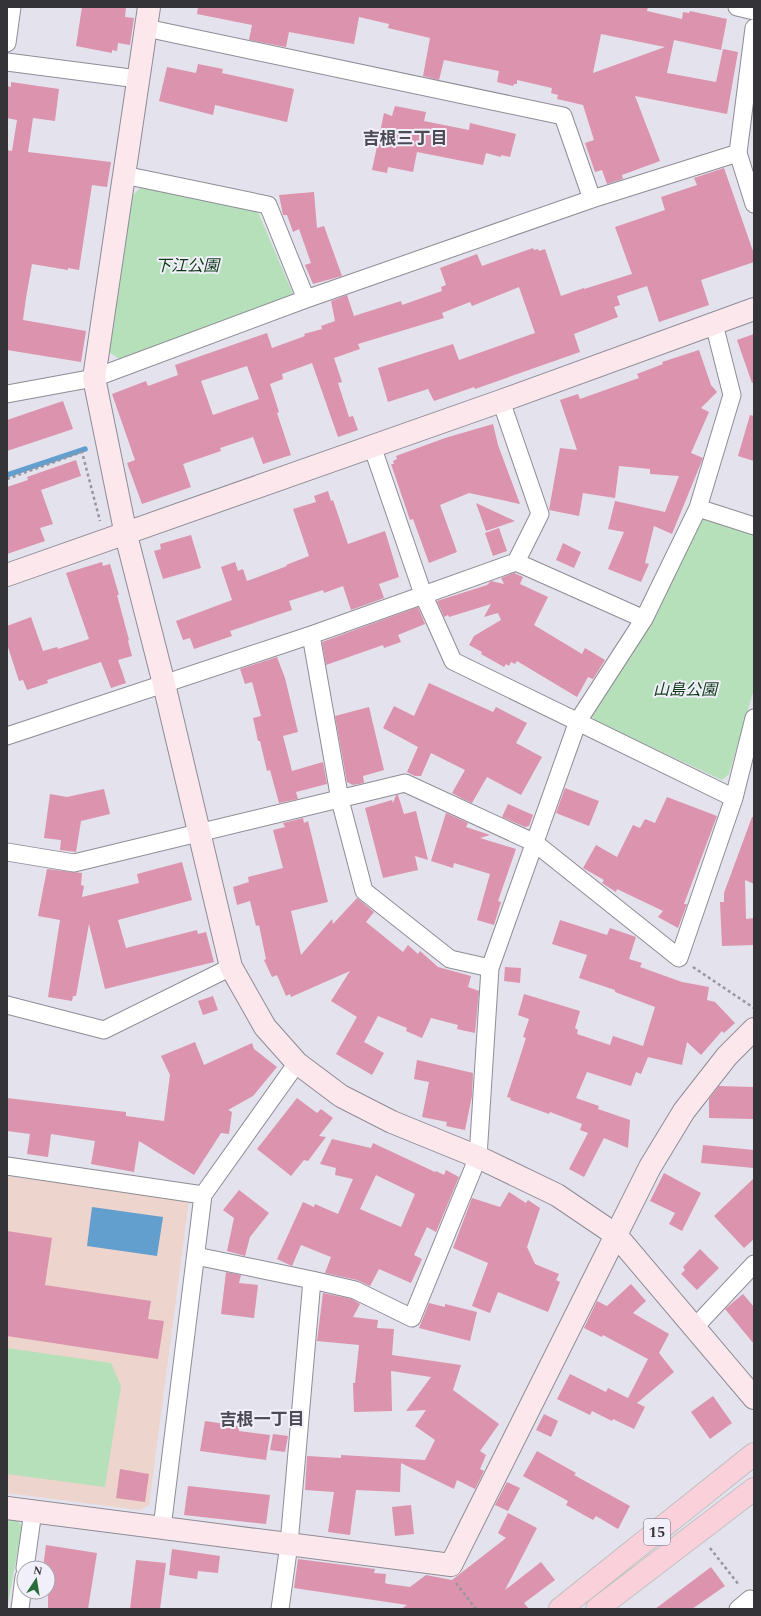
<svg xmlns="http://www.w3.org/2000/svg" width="761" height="1616" font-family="Spectral,'Noto Sans JP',serif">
	<rect width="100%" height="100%" fill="#e4e2ed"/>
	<!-- education -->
	<path fill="#edd4cc" d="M7,1176L189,1200L149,1505L140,1510L7,1493Z"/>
	<!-- green -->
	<path fill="#b5e0b9" d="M142,186L258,212L293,294L284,300L121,360L106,350L130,198Z
		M706,515L754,533V689L729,774L722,780L595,721L591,715L696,519Z
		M7,1348L111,1363L121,1386L105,1487L7,1474Z
		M7,1519L18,1521L22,1527L7,1609Z"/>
	<!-- water -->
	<path fill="#639fce" d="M92,1207L163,1217L157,1256L87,1246Z"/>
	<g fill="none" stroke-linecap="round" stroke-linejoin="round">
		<!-- stream -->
		<path stroke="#639fce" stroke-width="5.5" d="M7,475L85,449"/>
	</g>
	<!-- building -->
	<path fill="#dc93ad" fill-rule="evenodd" d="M82,7H126L125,17L134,18L130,45L118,43L117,51L112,50V53L76,46Z
		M198,7H648L647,11L682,19L683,12L689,13L690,11L727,19L721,50L674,40L667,73L716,82L723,49L738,52L727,114L635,96L660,161L622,175L623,179L607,184L602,170L595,172L585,143L594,140L583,105L557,99L558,95L551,93L552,88L517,80V84H514L513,86L497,82L499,71L444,60L439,80L423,76L430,38L388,28L389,24L359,17L354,44L289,32L286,47L249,40L252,25L197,14ZM601,34L665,47L593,73Z
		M198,64L223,69L222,73L294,89L287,122L215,105L213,115L159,101L167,67L196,73Z
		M11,82L59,89L55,121L33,118L28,152L111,162L107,187L92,185L79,270L68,268V270L32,264L26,298L23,320L86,331L81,362L7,350V150L12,151L17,120L7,118V86L11,87Z
		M395,106L426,112L424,121L469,130L470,123L516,134L510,157L501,155V157L486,153L483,165L417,152L413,172L388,167L387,173L372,170L384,113L392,116Z
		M724,168L754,254V262L701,280L709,305L659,322L647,286L617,296L620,305L614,307L618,317L574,334L580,352L475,389L474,387L434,401L428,389L388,402L378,368L453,344L459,360L535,333L519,287L472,306L470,302L442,313L444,318L358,344L360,349L334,358L342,382L338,383L349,417L353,416L358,430L338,437L312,363L282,374L283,379L270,384L279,412L277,413L291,455L263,464L253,437L220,448L221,451L183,464L191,487L142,504L127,463L135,460L112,394L146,381L148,386L178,375L175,365L267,333L272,348L305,336L304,334L322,329L321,326L335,321L331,301L347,295L354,316L401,301L402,305L442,291L441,287L446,285L440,268L477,254L482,266L533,248L534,250L538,249L539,251L545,249L561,296L584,288V289L632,274L615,227L665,210L661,197L697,185L694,178ZM247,366L259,399L213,415L201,381Z
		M314,192L317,228L324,226L342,276L313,284L305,265L311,263L299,229L293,232L287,215H283L279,195Z
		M754,334V382L752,383L737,340Z
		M699,350L711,385L717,392L701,408L709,412L691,453L703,458L672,534L654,526L645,563L649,564L641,582L608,569L624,532L608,529L615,501L665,512L679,476L650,474V469L619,466L615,498L583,493L579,516L549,510L560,448L577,450L560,400L578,394L580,399L639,378L637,374L663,364L662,362Z
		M63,401L73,429L7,451V420Z
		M750,415L754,416V461L738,456Z
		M493,424L498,445L520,504L469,493L440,505L457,552L429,563L413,519L410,520L391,464H394L393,461L397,459L396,456L445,438Z
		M76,460L81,476L41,490L53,524L40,528L45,541L7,554V487L28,480L27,477Z
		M328,491L331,501L333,500L348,544L385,531L399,577L379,584L384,598L351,610L343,586L324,593L323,590L289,601L292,610L230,631L232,636L194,649L190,638L183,640L176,621L232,600L221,567L235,562L238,571L243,569L247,581L287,566L286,565L309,556L293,509L316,502L314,496Z
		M476,503L515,521L486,531Z
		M499,528L507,551L493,556L485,533Z
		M191,535L201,568L163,579L154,551L161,549L160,544Z
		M563,543L581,552L574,568L556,560Z
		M102,562L103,566L110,564L119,595H117L129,640L128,641L132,656L118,660L126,683L111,688L101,662L47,680L48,683L27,690L23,680L19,681L7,644V626L31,617L43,651L57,647L58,649L89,639L66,573Z
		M514,573L523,577L520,584L548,597L534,625L582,654L585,648L605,660L593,679L588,677L577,697L517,661L515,664L511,662L509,666L506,664L504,667L481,654L482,652L469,645L474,636L501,620L498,613L484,617L491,604L449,617L448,615L444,617L437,601L487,585L491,581L504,584L501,578Z
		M418,607L425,624L398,635L401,642L384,648L383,645L326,665L322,642Z
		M277,657L285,678L298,732L283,736L292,771L323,762L327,784L296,792L298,799L279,803L270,770L267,771L260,741H258L253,718L261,716L252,682L245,684L240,669Z
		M429,683L493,712L496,707L527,723L516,743L542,757L521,795L487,777L472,803L463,799L452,793L465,770L431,753L421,776H415L407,772L418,747L383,728L394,706L414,716Z
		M369,707L384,770L363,776L364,783L353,785L347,782L335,716Z
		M565,788L599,801L589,826L556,813Z
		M104,789L110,814L81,821L76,852L60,850L61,840L44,838L50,794L67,797Z
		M396,795H398L404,814L416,811L428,860L415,856L418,870L383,878L365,808L392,800L393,803Z
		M667,797L717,816L684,904H687L678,928L658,917L663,911L617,889L616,892L602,883L604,880L583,868L596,845L617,857L633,825L640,828L645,819L655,823Z
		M508,804L533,815L529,826L525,827L502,817Z
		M446,813L468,823L466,827L490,835L480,838L516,849L498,901L501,902L494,925L477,920L490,874L454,863L453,868L431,861Z
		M752,817H754V884L745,880L746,919L754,918V945L722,946L720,902H724V893Z
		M303,818L304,823L308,821L328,902L291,911L301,955L332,919L333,924L357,898L374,912L366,922L403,952L408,945L418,954L420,951L438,967L471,976L468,987L479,991L475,1033L457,1029L458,1025L431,1018L422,1038L406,1031L407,1028L378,1016L364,1042L384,1053L372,1075L336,1054L357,1017L331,1001L350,971L291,997L290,994L286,996L277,975L272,977L264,960L266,959L259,925L256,926L250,901L237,905L233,887L249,882L248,877L283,868L273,830L285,827L283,823Z
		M182,862L192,900L118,920L126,948L197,930L198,934L206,932L214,962L105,989L89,924L76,996H73L72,1001L48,997L60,920L38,916L47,869L82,873L81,885L84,886L82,897L139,883L137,874Z
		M560,920L607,935L610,928L636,937L629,959L642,963L640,967L682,982L709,987L707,1000L715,1002L735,1023L724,1033L722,1031L701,1055L687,1042L682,1065L648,1057L641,1074L636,1072L631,1086L587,1072L576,1098L599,1106L598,1109L630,1120L628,1148L604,1138L584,1177L569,1169L588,1133L580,1130L582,1124L550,1112L549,1114L510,1100L511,1098L507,1097L526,1038L523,1037L529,1019L518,1015L524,994L580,1011L575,1028L578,1030L577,1034L610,1045L613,1036L643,1046L655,1007L615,992V990L579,978L587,955L552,944Z
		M505,967L521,968L520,983L504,981Z
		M213,996L218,1010L203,1015L198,1001Z
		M195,1042L204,1065L252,1043L254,1049L277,1067L253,1096L228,1110L232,1112L229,1134L221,1133L194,1175L139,1141L134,1172L91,1164L95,1141L51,1134L48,1157L27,1154L30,1134L7,1131V1098L126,1112V1116L164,1121L170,1075L161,1056Z
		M417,1060L473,1073L472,1096L465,1130L446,1126L447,1122L422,1117L429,1082L414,1079Z
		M719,1086L754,1087V1119L709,1118V1099Z
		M297,1098L317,1113L321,1109L333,1118L319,1136L326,1137L308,1161L304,1160L291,1176L257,1149Z
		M332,1139L371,1148L373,1143L435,1172L436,1171L444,1175L446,1170L459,1177L436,1232L427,1227L414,1255L422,1259L411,1283L379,1269L370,1286L357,1280L325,1273L331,1257L301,1245L292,1266L277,1259L303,1202L314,1207L315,1204L338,1214L353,1179L335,1175L336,1168L320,1164ZM376,1175L415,1194L401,1227L360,1209Z
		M703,1145L754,1150V1168L701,1163Z
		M664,1173L701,1193L682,1231L669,1224L675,1213L650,1201Z
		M754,1178V1239L744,1248L714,1216Z
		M239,1190L269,1213L250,1237L245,1256L227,1251L234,1218L223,1210Z
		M509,1192L526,1203L528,1200L540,1208L527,1247L535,1264L559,1274L556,1280L560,1282L548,1312L498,1292L490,1313L472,1306L488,1263L453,1248L472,1198L500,1207Z
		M7,1231L52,1238L45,1285L151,1301L148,1319L164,1321L158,1359L7,1336Z
		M700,1249L719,1268L697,1290L681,1274L685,1270L683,1267Z
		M226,1272L241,1275L239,1283L258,1285L254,1318L221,1314Z
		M631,1284L646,1301L633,1313L669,1334L659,1353L674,1372L637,1403L645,1407L634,1429L613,1419L612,1421L592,1411L590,1415L557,1399L570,1374L606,1392L608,1388L628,1398L648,1359L603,1335L602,1337L584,1328L597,1301L607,1306Z
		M323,1293L352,1299L360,1304L353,1317L378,1320L377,1328L394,1329L392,1355L461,1365L453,1390L499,1424L480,1451L486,1455L480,1469L484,1471L475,1489L457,1480L454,1489L401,1463L400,1492L356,1490L350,1535L328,1532L334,1492L305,1490L307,1456L341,1458V1455L425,1460L435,1440L415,1426L426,1410L406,1411L431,1377L391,1371L392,1411L354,1412L353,1383H355L359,1345L317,1341Z
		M743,1294L754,1307V1344L725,1309Z
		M429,1303L445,1307V1304L477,1312L470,1341L419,1328Z
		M713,1396L732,1423L710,1439L691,1412Z
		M544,1414L558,1421L551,1437L536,1430Z
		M205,1421L239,1426V1431L270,1435L266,1460L200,1451Z
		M273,1434L288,1436L285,1452L270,1450Z
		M537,1451L576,1473L574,1475L630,1506L618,1529L596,1516L593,1520L566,1505L568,1501L523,1476Z
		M120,1469L149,1474L145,1502L116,1498Z
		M507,1482L520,1488L508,1511L495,1505Z
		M188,1486L270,1495L266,1524L184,1515Z
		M411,1505L414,1534L395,1536L392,1507Z
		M508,1513L537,1528L505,1590L541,1562L555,1580L524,1603L529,1609H401L407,1605L294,1588L298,1559L375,1569L374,1573L386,1574L385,1583L388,1584L410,1587L426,1575L452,1580L506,1538L498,1533Z
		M46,1545L97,1553L88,1609H48V1568H43Z
		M172,1549L220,1556L218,1573L198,1571L197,1579L169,1575Z
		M136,1560L166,1563L160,1609H130Z
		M711,1567L725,1586L692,1609H655Z"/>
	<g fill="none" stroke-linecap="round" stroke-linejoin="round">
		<!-- street casing -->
		<g stroke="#8e8c96" stroke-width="19">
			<path id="street" d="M737,7L754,11
				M146,28L563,116L592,199
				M754,28L738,153L754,204
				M7,43L12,7
				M7,62L138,79
				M124,175L268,205L306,299
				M7,394L94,378L306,299L592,199L738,153
				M501,401L540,514L516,562
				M372,446L423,594L453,661L734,798
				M698,508L754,526
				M311,635L340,800L364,891L450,959L490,968
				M7,736L311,635L516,562L644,619
				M7,852L74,863L405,783L535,843L679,958L734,798L754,718
				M7,1005L104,1030L231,967
				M7,1166L203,1195
				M196,1256L312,1280L355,1290L412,1318L478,1157L490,968L578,721L644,619L698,508L732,395L714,324
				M694,1328L754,1264
				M162,1528L203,1195L297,1063
				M25,1568L33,1511
				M20,1609L24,1577
				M280,1609L289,1544L312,1280
				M738,1609L750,1599L754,1604"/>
		</g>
		<!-- secondary casing -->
		<g stroke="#8e8c96" stroke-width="24">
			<path id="secondary" d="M149,7L94,378L126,535L164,684L231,967L265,1027L297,1063L341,1096L392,1122L478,1157L557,1195L616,1235L754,1398
				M7,575L501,401L754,309
				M7,1508L451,1565L650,1167L684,1111L727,1056L754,1029"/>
		</g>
		<!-- primary casing -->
		<g stroke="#c2c2c3" stroke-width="24">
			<path id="primary" d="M560,1609L754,1454
				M597,1609L754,1489"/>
		</g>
		<!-- path -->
		<path stroke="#97969e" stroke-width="2.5" stroke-dasharray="3 3" stroke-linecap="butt" d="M7,479L82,452L100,521
			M693,967L754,1008
			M710,1548L739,1585
			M456,1583L476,1609"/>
		<!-- street -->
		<use href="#street" stroke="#fff" stroke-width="17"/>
		<!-- secondary -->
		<use href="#secondary" stroke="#fce8ec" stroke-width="22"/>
		<!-- primary -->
		<use href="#primary" stroke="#fad1da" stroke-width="22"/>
	</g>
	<g text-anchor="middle" stroke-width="4" stroke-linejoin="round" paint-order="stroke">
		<!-- shield labels -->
		<rect fill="#f1effa" stroke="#6d6b72" stroke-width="1" x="644" y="1519" width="26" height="26" rx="3"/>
		<g font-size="15" font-weight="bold" fill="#343337">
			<text x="657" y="1537">15</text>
		</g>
		<!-- park labels -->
		<g font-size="16" font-style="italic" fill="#103b19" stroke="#f1effa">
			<text x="187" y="271">下江公園</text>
			<text x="685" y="695">山島公園</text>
		</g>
		<!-- neighbourhood labels -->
		<g font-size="17" font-weight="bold" fill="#4c4a53" stroke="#f1effa">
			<text x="405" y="144">吉根三丁目</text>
			<text x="262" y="1425">吉根一丁目</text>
		</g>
	</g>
	<!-- border -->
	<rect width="761" height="1616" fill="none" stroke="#343337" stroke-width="16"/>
	<!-- north arrow -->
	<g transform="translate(36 1580) rotate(12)"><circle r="19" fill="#f1effa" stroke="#a5a4ac"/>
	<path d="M0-3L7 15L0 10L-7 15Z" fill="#286d39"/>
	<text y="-6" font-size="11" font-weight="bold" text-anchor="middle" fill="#343337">N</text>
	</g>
</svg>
